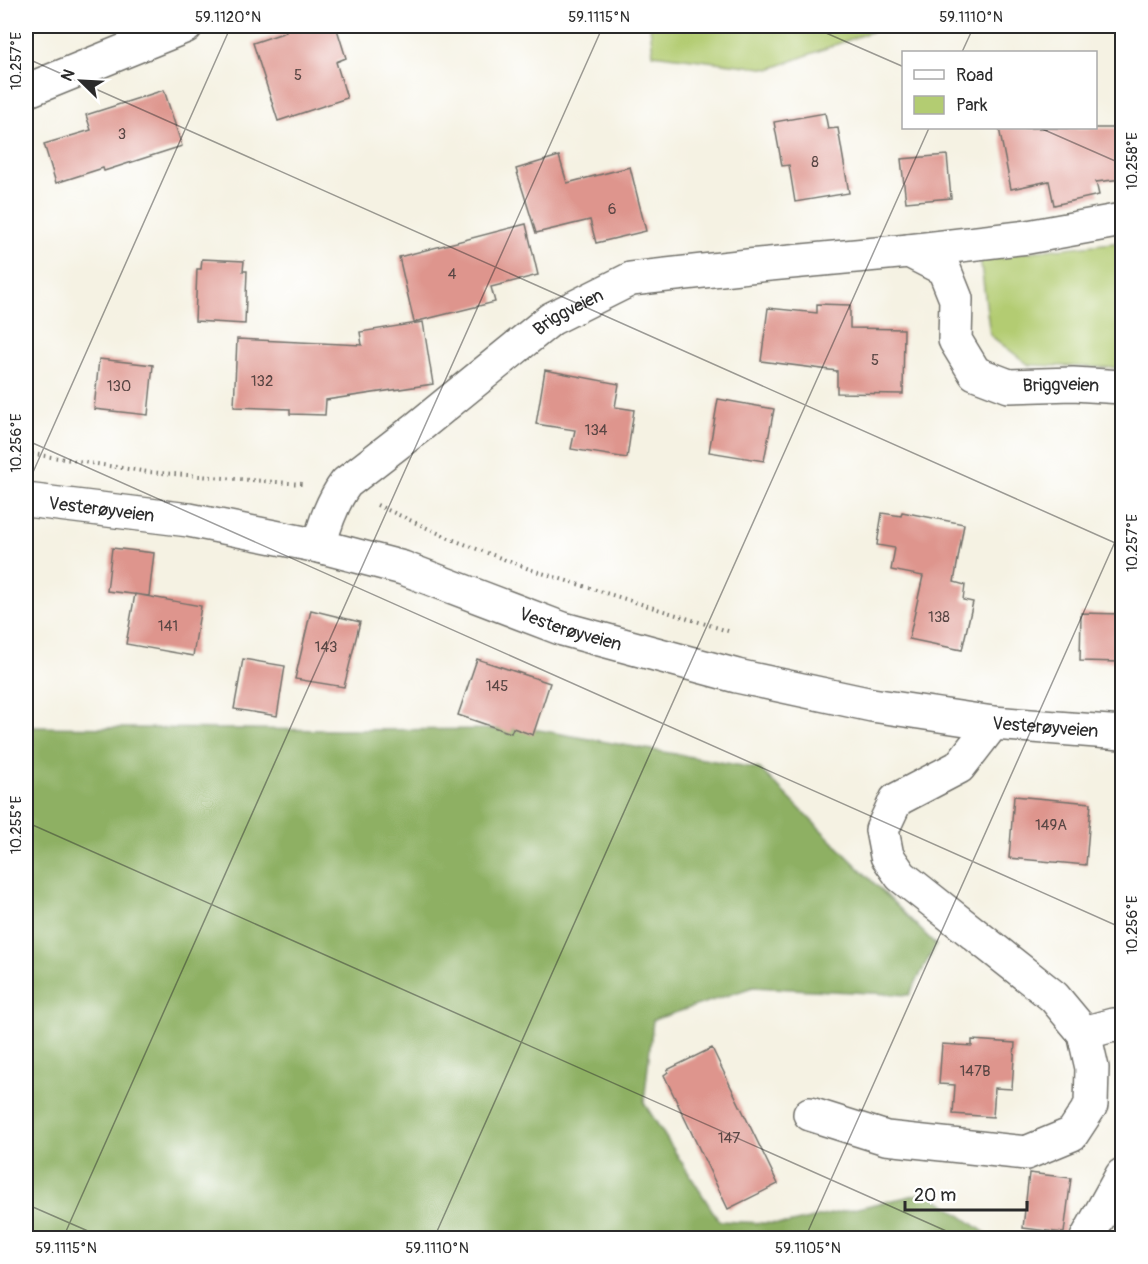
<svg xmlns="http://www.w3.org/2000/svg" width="1148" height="1264" font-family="Pangolin,sans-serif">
	<rect width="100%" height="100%" fill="#fff"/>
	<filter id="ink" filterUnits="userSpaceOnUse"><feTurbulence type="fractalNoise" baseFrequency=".0167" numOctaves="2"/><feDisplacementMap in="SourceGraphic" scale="12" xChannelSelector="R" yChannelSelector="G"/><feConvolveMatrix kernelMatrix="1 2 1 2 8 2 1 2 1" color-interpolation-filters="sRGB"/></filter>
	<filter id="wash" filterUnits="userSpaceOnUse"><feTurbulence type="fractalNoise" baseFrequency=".008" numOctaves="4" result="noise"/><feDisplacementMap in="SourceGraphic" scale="24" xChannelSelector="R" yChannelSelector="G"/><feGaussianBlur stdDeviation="1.35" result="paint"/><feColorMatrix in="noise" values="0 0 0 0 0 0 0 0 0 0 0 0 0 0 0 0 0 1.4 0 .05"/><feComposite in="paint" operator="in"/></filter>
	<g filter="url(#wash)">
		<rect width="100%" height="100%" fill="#f5f2e3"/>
		<!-- green -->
		<path fill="#b3cc72" stroke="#6f7c4e" stroke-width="1.5" d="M650,26H886L770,69L653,54Z
			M1122,242V368L1029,365L990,335L980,257Z"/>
		<!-- forest -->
		<path fill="#8eb064" stroke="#5c6e48" stroke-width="1.5" d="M26,727L340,730L533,729L760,769L936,945L909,995L753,987L653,1020L644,1103L719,1221L787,1224L928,1192L987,1234L986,1238H26Z"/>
		<g id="blocks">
			<!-- building -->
			<path fill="#de958d" d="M284,26H336L346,58L336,62L347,98L278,121L253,43L286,32Z
				M164,90L182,146L104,171L103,168L56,183L44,144L91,130L86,115Z
				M825,113L828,129L838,128L849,193L795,202L789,165L782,166L774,122Z
				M999,128H1122V179L1096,182L1099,195L1054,205L1049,181L1011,189Z
				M947,155L951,198L906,202L901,159Z
				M559,156L567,183L630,167L646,231L596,243L590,220L536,233L516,169Z
				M526,224L538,275L491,287L495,302L414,322L399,257Z
				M202,259L244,261L243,271H247L245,324L195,321L197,269H201Z
				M817,304L850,305V328L904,329L903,394L837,393V371L761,361L768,308L817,313Z
				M423,322L433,384L326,400L325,415L290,414V409L234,407L237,339L362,345L360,332Z
				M99,359L153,365L148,415L94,409Z
				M545,370L619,384L615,407L634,410L627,458L571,449L575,430L536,424Z
				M718,399L774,409L764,461L709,452Z
				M902,512L964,524L954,582L965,585L963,600L973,602L962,650L909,639L923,576L891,570L895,548L877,545L882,513L901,516Z
				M112,548L154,553L149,596L107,591Z
				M135,594L201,606L193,656L126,644Z
				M311,610L360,622L344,687L295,679Z
				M1081,613L1122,614V662L1080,661Z
				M243,659L285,666L277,716L234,709Z
				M477,659L550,683L533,735L513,728L511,733L458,715Z
				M1014,796L1091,803L1086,865L1009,858Z
				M972,1040L1015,1043L1012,1089L995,1088L993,1117L953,1114L955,1085L939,1084L942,1044L972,1046Z
				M712,1048L778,1184L728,1209L664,1075L668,1072L667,1070Z
				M1029,1173L1071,1178L1064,1233L1023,1228Z"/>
		</g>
	</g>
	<g filter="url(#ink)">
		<use href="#blocks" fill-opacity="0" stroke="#72716b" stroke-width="1.5"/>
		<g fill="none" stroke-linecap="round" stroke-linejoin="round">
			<!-- minor casing -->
			<g stroke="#72716b" stroke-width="36">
				<g id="minor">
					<path d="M26,91L186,26"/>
					<path d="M909,251L1028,237L1122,220"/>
					<path id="s1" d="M319,546C325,523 332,502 346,483L417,428L551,319L631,279L748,266L909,251L944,269L956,299L955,340L975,373L1009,386L1073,384L1122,387"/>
					<path d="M1084,1033L1113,1025L1122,1026"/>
					<path d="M810,1114L886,1138L1026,1153L1072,1134L1091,1105L1092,1068L1084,1033L1054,997L901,876L887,856L882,830L896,800L959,767L993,723"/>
					<path d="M1087,1238L1122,1175"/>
				</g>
			</g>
			<!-- major casing -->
			<g stroke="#72716b" stroke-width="36">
				<g id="major">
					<path id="s2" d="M26,500L189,520L319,546L403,568L563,629L737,676L872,705L993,723L1122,733"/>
				</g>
			</g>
			<!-- path -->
			<path stroke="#72716b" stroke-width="4" stroke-dasharray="1.5 4.5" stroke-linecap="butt" d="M26,453L148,472L302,484
				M377,505L451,539L532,570L728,631"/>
			<!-- minor -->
			<use href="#minor" stroke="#fff" stroke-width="33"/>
			<!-- major -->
			<use href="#major" stroke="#fff" stroke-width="33"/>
		</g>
	</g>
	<!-- ticks -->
	<path fill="none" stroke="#2b2b2b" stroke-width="1.5" stroke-opacity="0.45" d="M810,26L904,67M962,52L974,26M26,58L1122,546M1040,128L1122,164M26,440L1122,928M26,488L231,26M26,822L962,1238M26,1204L104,1238M63,1238L603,26M434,1238L929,128M805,1238L1122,526"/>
	<g text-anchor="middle" stroke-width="4.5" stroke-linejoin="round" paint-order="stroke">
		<!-- number labels -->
		<g font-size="15" fill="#584644">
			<text x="298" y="80">5</text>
			<text x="122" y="139">3</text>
			<text x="815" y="167">8</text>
			<text x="612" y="214">6</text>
			<text x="452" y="279">4</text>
			<text x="875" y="365">5</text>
			<text x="262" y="386">132</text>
			<text x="119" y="391">130</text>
			<text x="596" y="435">134</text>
			<text x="939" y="622">138</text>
			<text x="168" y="631">141</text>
			<text x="326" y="652">143</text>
			<text x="497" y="691">145</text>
			<text x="1051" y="830">149A</text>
			<text x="975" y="1076">147B</text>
			<text x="729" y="1143">147</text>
		</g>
		<!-- street labels -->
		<g font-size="18" fill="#2b2b2b" stroke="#fff">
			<text dy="6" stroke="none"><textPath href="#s1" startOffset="350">Briggveien</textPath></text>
			<text dy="6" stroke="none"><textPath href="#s1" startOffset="940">Briggveien</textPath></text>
			<text dy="6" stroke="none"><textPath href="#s2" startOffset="76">Vesterøyveien</textPath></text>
			<text dy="6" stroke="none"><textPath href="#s2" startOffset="562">Vesterøyveien</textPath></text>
			<text dy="6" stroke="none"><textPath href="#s2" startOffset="1048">Vesterøyveien</textPath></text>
		</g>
	</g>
	<!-- margin -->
	<rect width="1148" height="1264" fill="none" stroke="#fff" stroke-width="66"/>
	<!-- legend -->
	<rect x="902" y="51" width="195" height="78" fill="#ffffff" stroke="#aaaaaa" stroke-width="1.5"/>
	<rect x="914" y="70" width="30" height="9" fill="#ffffff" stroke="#aaaaaa" stroke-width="1.5"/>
	<text x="956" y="81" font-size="18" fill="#2b2b2b">Road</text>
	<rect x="914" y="96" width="30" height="18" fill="#b3cc72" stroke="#aaaaaa" stroke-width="1.5"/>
	<text x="956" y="111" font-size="18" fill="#2b2b2b">Park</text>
	<!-- north arrow -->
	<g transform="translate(81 81) rotate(294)" stroke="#ffffff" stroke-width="4.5" paint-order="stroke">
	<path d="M0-4.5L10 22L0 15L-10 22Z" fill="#2b2b2b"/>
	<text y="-9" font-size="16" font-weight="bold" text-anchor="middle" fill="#2b2b2b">N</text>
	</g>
	<!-- scale -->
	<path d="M905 1201v9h122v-9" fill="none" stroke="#2b2b2b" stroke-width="3"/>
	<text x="914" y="1201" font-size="18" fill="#2b2b2b" stroke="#ffffff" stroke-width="4.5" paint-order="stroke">20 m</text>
	<rect x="33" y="33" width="1082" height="1198" fill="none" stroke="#2b2b2b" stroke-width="2"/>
	<g font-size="15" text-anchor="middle" fill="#2b2b2b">
		<text x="228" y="22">59.1120°N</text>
		<text x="599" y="22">59.1115°N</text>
		<text x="971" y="22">59.1110°N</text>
		<text transform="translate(16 61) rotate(-90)" y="5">10.257°E</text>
		<text transform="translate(1132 161) rotate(-90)" y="5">10.258°E</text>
		<text transform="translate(16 443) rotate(-90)" y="5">10.256°E</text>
		<text transform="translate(1132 543) rotate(-90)" y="5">10.257°E</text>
		<text transform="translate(16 825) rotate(-90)" y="5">10.255°E</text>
		<text transform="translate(1132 925) rotate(-90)" y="5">10.256°E</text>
		<text x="66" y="1253">59.1115°N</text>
		<text x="437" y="1253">59.1110°N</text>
		<text x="808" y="1253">59.1105°N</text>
	</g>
</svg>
